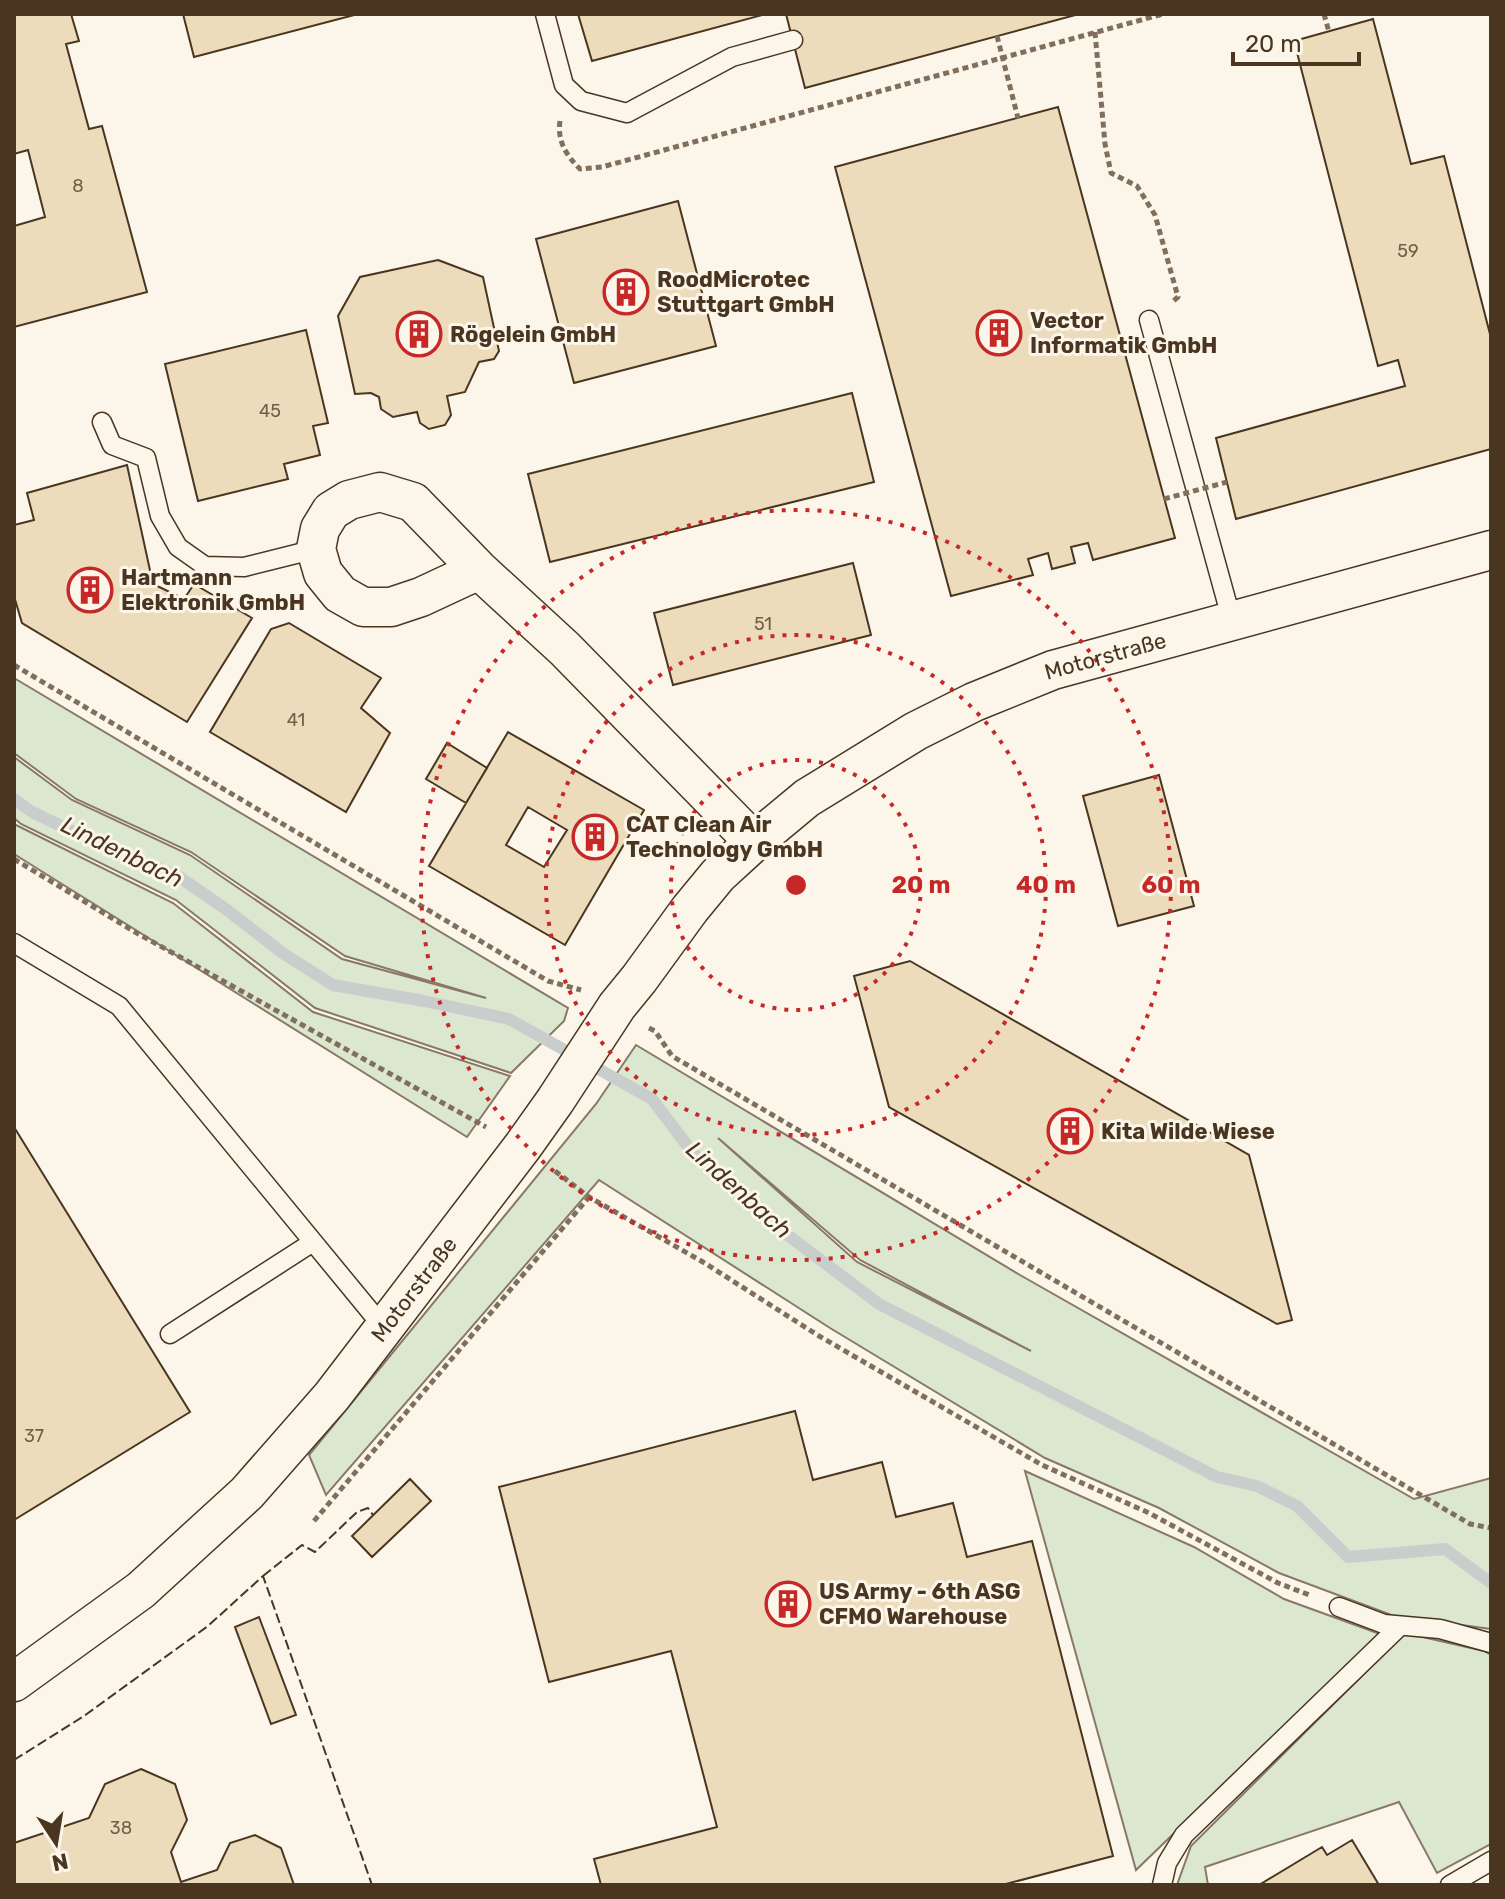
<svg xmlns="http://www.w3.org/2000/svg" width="1505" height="1899" font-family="Rubik,sans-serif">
	<rect width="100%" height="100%" fill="#fbf6e9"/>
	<!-- green -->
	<path fill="#dce7d0" stroke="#887966" stroke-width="2" fill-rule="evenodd" d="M14,678L568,1008L564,1021L511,1073L315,1008L176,900L21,824L14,818V757L72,800L190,855L342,959L486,998L345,956L191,852L76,799L14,753Z
		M14,824L173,903L313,1012L510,1076L467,1137L14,854Z
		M636,1045L1020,1275L1414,1499L1491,1478V1629L1394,1616L1279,1573L1159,1508L1045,1458L830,1328L599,1180L326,1495L309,1455L596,1104ZM718,1138L860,1260L1031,1351L857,1262Z
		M1025,1471L1194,1547L1284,1599L1380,1634L1136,1870Z
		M1405,1633L1484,1651L1491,1655V1844L1437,1873L1399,1802L1205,1867L1208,1885H1177L1191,1846Z"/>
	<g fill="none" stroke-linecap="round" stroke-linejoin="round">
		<!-- stream -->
		<path stroke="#c9cecd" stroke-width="12" d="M14,799L32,812L113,851L178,876L227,910L284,954L333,985L424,1001L509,1019L652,1099L693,1153L765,1218L879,1304L1217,1477L1257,1486L1297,1506L1348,1557L1445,1549L1491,1583"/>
	</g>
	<!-- building -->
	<path fill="#ecdcbc" stroke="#4a3520" stroke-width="2" fill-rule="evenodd" d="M14,14H71L79,41L66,44L89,129L102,126L147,292L14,327V226L45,217L28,150L14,154Z
		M183,14H358L194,57Z
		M578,14H766L592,61Z
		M786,14H1079L805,88Z
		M1373,19L1411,164L1444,156L1491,338V449L1236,519L1216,438L1405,386L1398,360L1378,366L1294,41Z
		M1058,107L1175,538L1093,560L1088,543L1071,547L1075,563L1052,569L1048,553L1028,559L1033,575L951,596L835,167Z
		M678,201L716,346L574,383L536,239Z
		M438,260L483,277L499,351L494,359L479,362L465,392L447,396L451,415L445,425L429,429L420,423L417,412L393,417L381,409L379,397L371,393L355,394L338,316L360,277Z
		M306,330L328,423L313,426L320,455L284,464L288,479L198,501L165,364Z
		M852,393L874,482L550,562L528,474Z
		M127,465L153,584L184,599L194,584L252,618L187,722L22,623L14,596V525L34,520L27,493Z
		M853,563L871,635L673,685L654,613Z
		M289,623L381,678L361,708L390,733L346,812L210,732L271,629Z
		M508,732L644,810L565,945L429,866ZM528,807L567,830L544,867L506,845Z
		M447,743L487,768L466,803L426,779Z
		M1159,775L1194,906L1118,926L1083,796Z
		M910,961L1249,1155L1292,1320L1277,1324L889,1107L854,976Z
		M14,1127L190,1412L14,1520Z
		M795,1411L813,1480L882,1462L896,1517L953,1503L967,1557L1032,1541L1113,1856L1002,1885H601L594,1859L717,1827L671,1651L549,1682L499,1487Z
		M410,1479L431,1501L372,1557L352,1536Z
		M259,1617L296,1715L271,1724L235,1627Z
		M141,1769L175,1784L187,1820L171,1852L181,1882L217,1870L230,1843L255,1835L281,1848L294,1885H14V1843L89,1818L105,1784Z
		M1352,1840L1379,1885H1259L1322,1847L1327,1855Z"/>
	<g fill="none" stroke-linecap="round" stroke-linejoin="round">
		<!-- service casing -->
		<g stroke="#4a3520" stroke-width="21">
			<path id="service" d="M545,14L564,85L581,101L627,113L732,57L793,40
				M1149,320L1232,621
				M102,422L112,445L146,458L160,516L178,547L205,566L244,567L316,549
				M14,943L119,1006L384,1328
				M170,1334L313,1242
				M1339,1607L1384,1624L1440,1629L1491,1643
				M1162,1885L1167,1863L1184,1835L1400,1626
				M1450,1885L1491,1861"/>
		</g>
		<!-- minor casing -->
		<g stroke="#4a3520" stroke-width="41">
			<g id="minor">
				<path d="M479,570L421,597L391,607H363L340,594L323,573L316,549L320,529L331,511L349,500L380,492L413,502L479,570L565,649L754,842"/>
				<path id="s1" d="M14,1682L141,1590L247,1493L332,1396L384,1328L523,1146L555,1101L617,1006L639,979L690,909L718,875L754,842L807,798L916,731L974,702L1053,670L1491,550"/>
			</g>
		</g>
		<!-- path -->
		<path stroke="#7f6f5c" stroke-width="5" stroke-dasharray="6 4" stroke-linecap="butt" d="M1324,14L1329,32
			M1095,32L1105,144L1111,173L1137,186L1155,215L1178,297L1171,303
			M560,121C557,141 566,155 580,169L602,167L1163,14
			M14,665L548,981L581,990
			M14,859L135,932L486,1127
			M649,1028L655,1031L672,1056L1470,1524L1491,1528
			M555,1171L589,1197L703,1262L819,1336L1042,1465L1149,1513L1278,1583L1312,1596
			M314,1521L589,1197"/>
		<!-- service -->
		<use href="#service" stroke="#fbf6e9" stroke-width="18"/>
		<!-- minor -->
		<use href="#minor" stroke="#fbf6e9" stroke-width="38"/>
		<!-- path-bridge -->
		<path stroke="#7f6f5c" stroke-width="5" stroke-dasharray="6 4" stroke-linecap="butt" d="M997,36L1018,118
			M1164,499L1227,482"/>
		<!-- fence -->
		<path stroke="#4a3520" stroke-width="2" stroke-dasharray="10 4" stroke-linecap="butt" d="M263,1576L302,1545L315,1552L357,1512L368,1508L373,1515
			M14,1760L84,1716L208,1626L263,1576L372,1885"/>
	</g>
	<!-- distance rings -->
	<g fill="none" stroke="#c62828" stroke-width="4" stroke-dasharray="4 8">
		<circle cx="796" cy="885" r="125"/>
		<circle cx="796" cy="885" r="250"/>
		<circle cx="796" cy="885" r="375"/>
	</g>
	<!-- icons -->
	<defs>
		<g id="building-ring" transform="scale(2.3)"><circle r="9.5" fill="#fbf6e9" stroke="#c62828" stroke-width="1.5"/><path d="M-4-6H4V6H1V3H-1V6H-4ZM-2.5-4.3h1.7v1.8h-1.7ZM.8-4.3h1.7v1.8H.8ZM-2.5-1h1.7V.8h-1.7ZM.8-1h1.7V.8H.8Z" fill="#c62828"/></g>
	</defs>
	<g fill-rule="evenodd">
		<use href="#building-ring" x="626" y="292"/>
		<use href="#building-ring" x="999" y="333"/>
		<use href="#building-ring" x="419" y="334"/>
		<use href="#building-ring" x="90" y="590"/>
		<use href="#building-ring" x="595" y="837"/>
		<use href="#building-ring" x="1070" y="1131"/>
		<use href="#building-ring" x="788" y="1604"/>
	</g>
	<g text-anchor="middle" stroke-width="6" stroke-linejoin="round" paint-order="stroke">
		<!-- number labels -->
		<g font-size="18" fill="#725f47">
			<text x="78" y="192">8</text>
			<text x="1408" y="257">59</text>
			<text x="270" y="417">45</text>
			<text x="763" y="630">51</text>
			<text x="296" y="726">41</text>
			<text x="34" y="1442">37</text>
			<text x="121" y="1834">38</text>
		</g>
		<!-- poi labels -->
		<g font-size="22" font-weight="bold" fill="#4a3520" stroke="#fbf6e9" text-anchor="start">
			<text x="657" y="287">RoodMicrotec<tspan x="657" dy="25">Stuttgart GmbH</tspan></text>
			<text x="1030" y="328">Vector<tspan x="1030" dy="25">Informatik GmbH</tspan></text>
			<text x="450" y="342">Rögelein GmbH</text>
			<text x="121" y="585">Hartmann<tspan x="121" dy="25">Elektronik GmbH</tspan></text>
			<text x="626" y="832">CAT Clean Air<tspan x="626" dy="25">Technology GmbH</tspan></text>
			<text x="1101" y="1139">Kita Wilde Wiese</text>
			<text x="819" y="1599">US Army - 6th ASG<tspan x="819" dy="25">CFMO Warehouse</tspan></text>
		</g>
		<!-- street labels -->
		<g font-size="22" fill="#4a3520" stroke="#fbf6e9">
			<text dy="8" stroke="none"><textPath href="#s1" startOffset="1528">Motorstraße</textPath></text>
			<text dy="8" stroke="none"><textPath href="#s1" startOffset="564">Motorstraße</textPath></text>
		</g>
		<!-- water labels -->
		<g font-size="24" font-style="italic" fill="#4a3520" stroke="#fbf6e9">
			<text transform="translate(122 852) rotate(26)" y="8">Lindenbach</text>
			<text transform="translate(739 1190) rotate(42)" y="8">Lindenbach</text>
		</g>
	</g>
	<circle cx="796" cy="885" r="12" fill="#c62828" stroke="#fbf6e9" stroke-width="4"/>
	<g font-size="24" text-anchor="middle" font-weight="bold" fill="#c62828" stroke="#fbf6e9" stroke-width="6" stroke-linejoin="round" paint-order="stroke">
		<text x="921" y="893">20 m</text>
		<text x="1046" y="893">40 m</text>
		<text x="1171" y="893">60 m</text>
	</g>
	<!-- border -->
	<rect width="1505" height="1899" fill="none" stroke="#4a3520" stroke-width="32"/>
	<!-- north arrow -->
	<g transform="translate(56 1843) rotate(168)" stroke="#fbf6e9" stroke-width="6" paint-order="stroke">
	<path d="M0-6L14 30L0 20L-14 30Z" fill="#4a3520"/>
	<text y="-12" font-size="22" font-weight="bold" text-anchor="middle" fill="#4a3520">N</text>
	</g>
	<!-- scale -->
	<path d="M1233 52v12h126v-12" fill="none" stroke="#4a3520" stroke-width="4"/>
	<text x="1245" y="52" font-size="24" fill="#4a3520" stroke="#fbf6e9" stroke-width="6" paint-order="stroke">20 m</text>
</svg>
